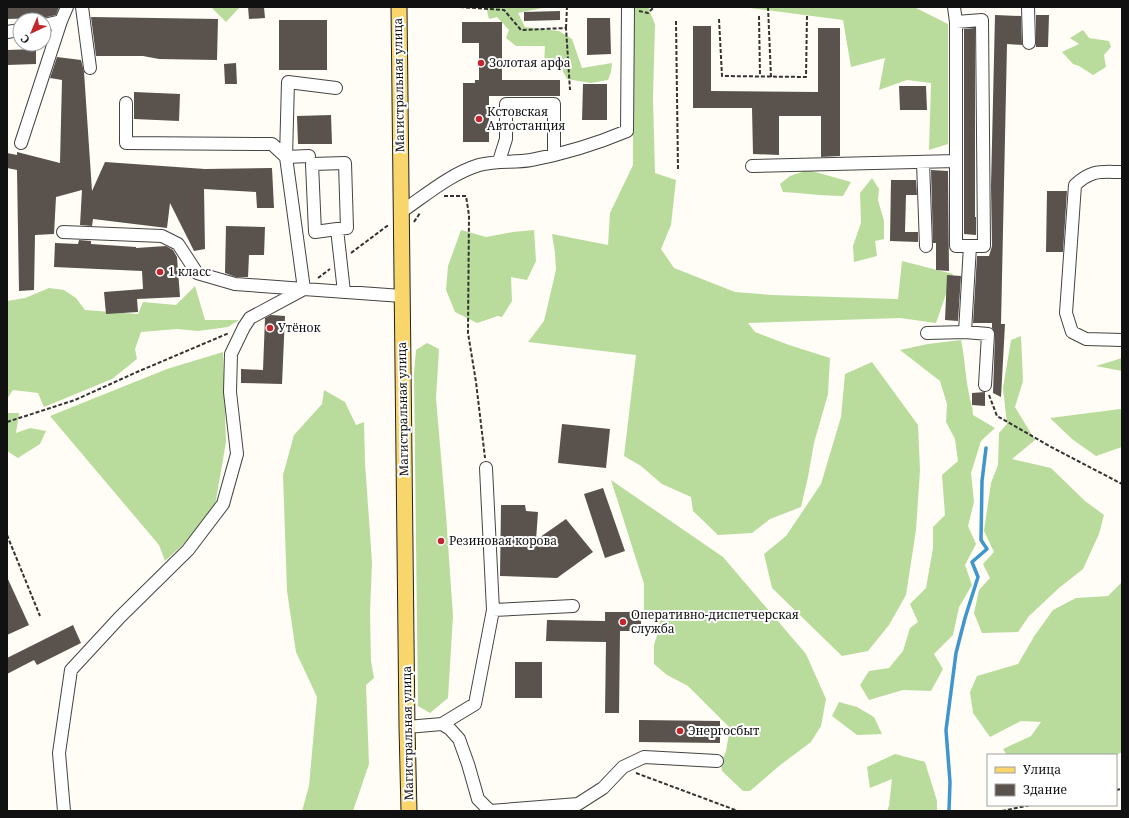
<svg xmlns="http://www.w3.org/2000/svg" width="1129" height="818" font-family="'Noto Serif',serif">
	<rect width="100%" height="100%" fill="#fffdf5"/>
	<!-- forest -->
	<path fill="#b9dc9c" d="M211,7H240L226,22Z
		M486,7H547L518,13L525,27L559,31L572,39L582,68L612,63L611,72L608,80L591,83L567,79L560,66L544,64L545,46H516L506,38L509,30L497,17L489,19Z
		M633,7H648L655,24L653,98L655,173L676,180L671,225L661,249L674,268L735,292L772,295L898,299L902,261L953,274L936,323L900,318L748,323L755,332L789,345L830,358L828,394L814,443L808,477L801,507L770,519L752,533L718,535L693,511L691,497L662,484L641,466L624,456L636,355L528,342L544,321L556,270L555,253L552,234L608,245L610,213L633,165Z
		M742,7H914L948,24V144L929,150L931,83L907,80L879,90L885,58L851,67L843,20Z
		M1083,30L1089,38L1109,41L1111,47L1104,55L1106,67L1093,75L1079,66L1073,64L1062,52L1079,44L1070,38Z
		M808,170L851,182L843,196C823,196 803,193 783,192L780,184L790,176Z
		M872,178L879,189L878,200L884,221V239L875,241L877,256L854,262L853,246L861,223L860,193Z
		M461,230L486,237L513,232L534,230L536,261L527,280L511,277L512,301L502,317L498,316L477,323L455,312L446,290L448,266Z
		M195,286L205,320H239L228,327L198,331L177,329L141,332L135,349L137,359L112,379L44,407L38,393L13,390L7,399V301L25,298L49,288L64,290L76,298L85,310L138,314L143,302L176,305Z
		M1021,336L1023,381L1015,407L1035,440L1012,459L1051,468L1085,501L1104,515L1099,534L1083,569L1059,588L1029,616L1018,632L982,633L974,613L979,590L990,578L983,564L994,552L984,531L991,483L998,465L999,433L1007,424L1003,388L1011,340Z
		M961,340C965,358 965,376 969,394C970,401 973,407 973,415L995,428L981,441L971,473L974,502L968,526L976,544L965,565L972,585L959,607L953,635L934,654L943,669L931,691L903,690L869,700L860,685L869,671L889,668L903,651L910,628L918,622L910,604L926,588L933,548V527L945,515L942,475L958,461L955,439L946,422L947,404L940,381L900,350L928,344Z
		M427,343L439,349L436,398L446,515L453,616L448,698L430,713L418,706L414,373L416,350Z
		M223,352L226,442L213,517L165,561L159,545L50,416L167,369Z
		M1122,358V371L1096,366Z
		M872,362L918,425L920,470L916,530L906,595L889,625L868,651L842,656L772,588L764,554L786,536L821,484L841,417L845,374Z
		M324,390L345,402L356,425L364,422L365,463L372,562L370,613L371,661L374,678L366,685L369,764L353,811H302L309,786L317,697L296,652L287,591L283,475L294,435L322,404Z
		M1120,409L1122,410V447L1096,456L1072,439L1050,418Z
		M7,413H19L16,433L30,428L46,431L40,444L18,458L7,451Z
		M611,480L723,557L806,654L826,699L821,726L811,742L779,766L750,791H743L722,771L721,763L726,751L730,728L688,686L667,675L654,664V645L660,626L652,613L644,614V584Z
		M1122,582V752L1116,755H1007L1003,749L1031,736L1041,722L1021,721L990,737L973,713L970,692L977,676L1018,664L1035,635L1053,610L1076,598L1108,596Z
		M839,702L857,707L874,717L882,734L857,735L832,716Z
		M895,754L925,762L937,801V811H887L889,806L892,779L870,788L867,767Z"/>
	<g fill="none" stroke-linecap="round" stroke-linejoin="round">
		<!-- stream -->
		<path stroke="#3f96cf" stroke-width="3.5" d="M949,811L950,782L946,730L956,653L965,618L978,577L972,562L987,549L981,540L982,481L986,448"/>
	</g>
	<!-- building -->
	<path fill="#5a524d" d="M7,7H59L56,15L42,18L7,19Z
		M248,7H264L265,18L249,19Z
		M560,11V20L524,21V12Z
		M995,15L1021,16L1022,45L1007,44L1001,324H1005L1001,397L993,393L995,334L992,328V323H973L977,256H989L992,246L991,186Z
		M1036,15H1049L1048,47H1036Z
		M91,17L218,19L217,60L159,59L143,56H96Z
		M587,18H610L611,54L587,55Z
		M279,20H327V70H279Z
		M462,22H502V80H560V96H489V142H463V83H475V80H479V43H462Z
		M693,26H711V91L818,92V28H840V156L821,157V116H779V155L753,154L752,108H693Z
		M975,28V217H976V235L964,234V29Z
		M36,49V64L7,65V50Z
		M57,57L81,60L84,72L92,191L105,162L205,169L272,168L274,208H257L256,192L204,189L205,249L194,251L170,203L167,228L93,219L92,226L80,225L82,190L56,197L54,234L35,235L34,290L19,291L17,170L7,168V153L17,155V152L60,163L62,80L50,78Z
		M236,63L237,84H225L224,64Z
		M583,84H607V120H582Z
		M899,86H926L927,110H900Z
		M134,92L180,94L179,121L134,119Z
		M331,115L332,144H298L297,116Z
		M931,170L948,171L949,271L936,270V243H933Z
		M891,180H916L917,195H906L905,232H918V242L890,241Z
		M1047,191H1067L1063,252H1046Z
		M226,226L265,227L264,255H249L248,277H236L225,273Z
		M79,240L91,241V244L136,247V248L166,246L173,250L177,257L180,297L137,299L138,312L106,314L104,292L143,289L142,271L54,267L55,243L78,244Z
		M947,275L961,276L958,321L945,320Z
		M271,315L285,316L282,384L241,383V369L263,370L265,318Z
		M985,392V406L972,405V393Z
		M562,424L610,429L606,468L558,463Z
		M603,488L625,551L605,558L584,494Z
		M501,505H525L526,511L538,512L536,540L566,519L593,552L557,578L500,576Z
		M7,577L29,625L7,635Z
		M605,612H641V631H620L619,713H605L606,642L546,641L547,620L605,621Z
		M73,625L81,643L37,665L34,660L7,674V658Z
		M515,662H542V698H515Z
		M639,720L720,721V743L639,742Z"/>
	<g fill="none" stroke-linecap="round" stroke-linejoin="round">
		<!-- minor casing -->
		<g stroke="#444" stroke-width="14">
			<path id="minor" d="M82,7L90,68
				M954,7L956,22V246H984L982,20L956,22
				M1028,7L1029,43
				M44,25L61,21L67,7
				M7,32L20,30
				M21,143L61,21
				M309,156L286,157L288,82L336,88
				M499,161L506,139V104H554V155
				M923,162L926,246
				M752,166L956,161
				M1122,172C1101,172 1092,169 1075,185L1066,313L1072,332L1086,339L1122,340
				M401,212C426,195 450,174 479,165C497,160 514,163 531,160C563,154 596,144 627,131L628,7
				M337,229L347,228L345,163L312,164L315,232L337,229L344,292
				M63,232L162,236L178,244L197,273L235,284L304,289L286,157L272,144L126,143V103
				M970,246L965,332L988,334L985,385
				M927,333L965,332
				M486,468L493,610
				M442,724L475,704L493,610L573,606
				M407,727L442,724L450,729L459,739L468,764L478,799L490,811L578,804L603,788L623,767L644,757L717,761
				M64,811L59,753L71,670L120,617L188,550L223,504L237,454L230,392L231,354L244,327L250,318L304,289L402,296"/>
		</g>
		<!-- major casing -->
		<g stroke="#222" stroke-width="17">
			<path id="major" d="M399,7L407,727L409,811"/>
		</g>
		<!-- path -->
		<path stroke="#333" stroke-width="2" stroke-dasharray="4 2" stroke-linecap="butt" d="M460,7L504,10L521,30L566,28L570,90
			M768,7L771,77
			M639,11L648,13L654,7H729
			M759,16L760,76
			M719,19L722,76L806,77L807,15
			M676,21L678,169
			M566,28L567,7
			M444,196H466L469,215L468,333L476,382L485,458
			M414,222L420,213
			M351,253L387,226H390
			M318,278L330,269
			M989,395L997,416L1053,448L1122,484
			M7,422L75,400L137,372L229,333
			M7,535L40,616
			M636,773L738,811
			M1116,790L1122,789
			M1002,811L1031,805"/>
		<!-- minor -->
		<use href="#minor" stroke="#fff" stroke-width="12"/>
		<!-- major -->
		<use href="#major" stroke="#f9d66b" stroke-width="15"/>
	</g>
	<!-- markers -->
	<g fill="#c4262e" stroke="#fff" stroke-width="1.5">
		<circle cx="481" cy="63" r="4"/>
		<circle cx="479" cy="119" r="4"/>
		<circle cx="160" cy="272" r="4"/>
		<circle cx="270" cy="328" r="4"/>
		<circle cx="441" cy="541" r="4"/>
		<circle cx="623" cy="622" r="4"/>
		<circle cx="680" cy="731" r="4"/>
	</g>
	<g text-anchor="middle" stroke-width="4" stroke-linejoin="round" paint-order="stroke">
		<!-- poi labels -->
		<g font-size="12" fill="#111" stroke="#fff" text-anchor="start">
			<text x="489" y="67">Золотая арфа</text>
			<text x="487" y="116">Кстовская<tspan x="487" dy="14">Автостанция</tspan></text>
			<text x="168" y="276">1 класс</text>
			<text x="278" y="332">Утёнок</text>
			<text x="449" y="545">Резиновая корова</text>
			<text x="631" y="619">Оперативно-диспетчерская<tspan x="631" dy="14">служба</tspan></text>
			<text x="688" y="735">Энергосбыт</text>
		</g>
		<!-- street labels -->
		<g font-size="12" fill="#111" stroke="#fff">
			<text transform="translate(399 85) rotate(-91)" y="4">Магистральная улица</text>
			<text transform="translate(403 409) rotate(-91)" y="4">Магистральная улица</text>
			<text transform="translate(408 733) rotate(-91)" y="4">Магистральная улица</text>
		</g>
	</g>
	<!-- border -->
	<rect width="1129" height="818" fill="none" stroke="#111111" stroke-width="16"/>
	<!-- legend -->
	<rect x="987" y="754" width="130" height="52" fill="#ffffff" stroke="#a0a0a0"/>
	<rect x="995" y="767" width="20" height="6" fill="#f9d66b" stroke="#a0a0a0"/>
	<text x="1023" y="774" font-size="12" fill="#111111">Улица</text>
	<rect x="995" y="784" width="20" height="12" fill="#5a524d" stroke="#a0a0a0"/>
	<text x="1023" y="794" font-size="12" fill="#111111">Здание</text>
	<!-- north arrow -->
	<g transform="translate(32 32) rotate(224)"><circle r="19" fill="#ffffff" stroke="#a0a0a0"/>
	<path d="M0-3L7 15L0 10L-7 15Z" fill="#c4262e"/>
	<text y="-6" font-size="11" font-weight="bold" text-anchor="middle" fill="#111111">С</text>
	</g>
</svg>
